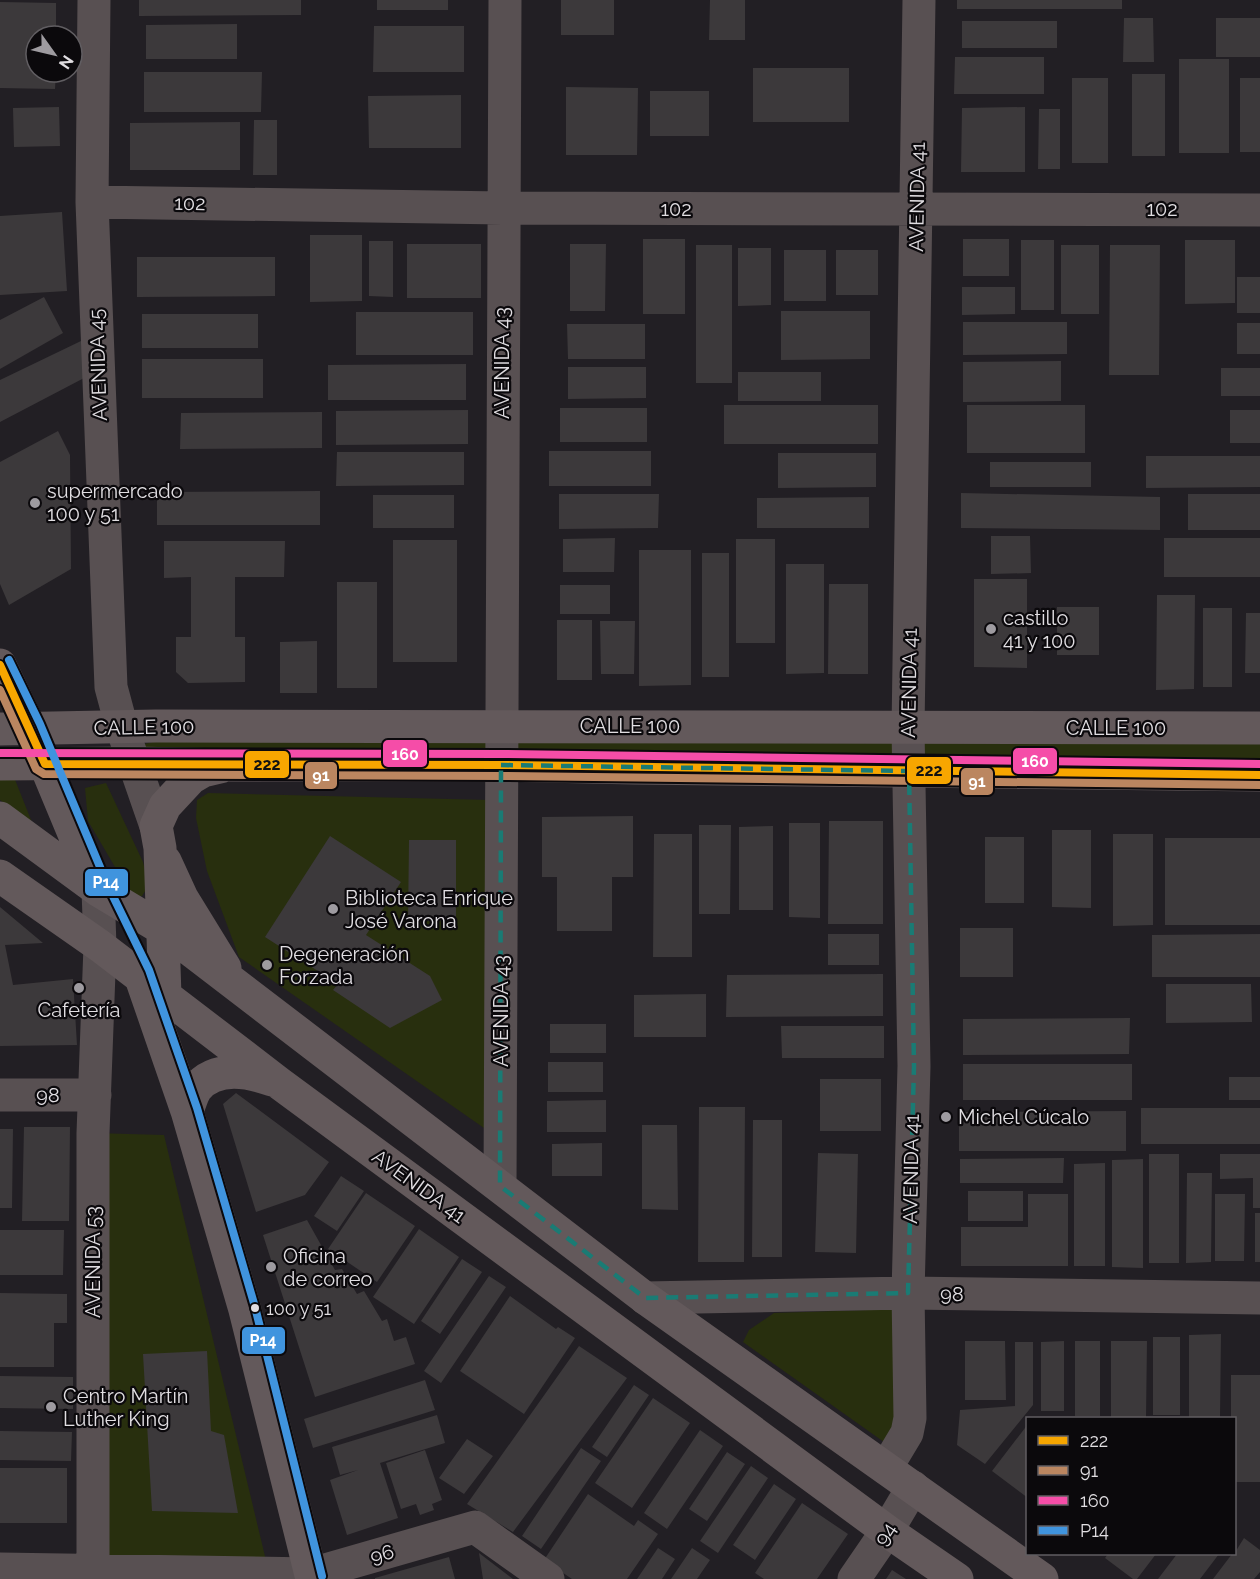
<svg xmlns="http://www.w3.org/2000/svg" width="1260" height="1579" font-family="Raleway,sans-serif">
	<rect width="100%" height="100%" fill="#221f24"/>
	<!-- green -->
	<path fill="#282f0e" d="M162,740L1260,744V759L163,750L144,747V744Z
		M0,772H12L33,825L0,800Z
		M106,783L143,862L149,885L142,896H132L88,821L85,788Z
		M208,793L490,800L484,1128L239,957L207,871L196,818L197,800Z
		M93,1133L164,1135L269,1573L93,1569Z
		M900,1309L899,1421L884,1442L743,1342L749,1330L774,1313Z"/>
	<!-- building -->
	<path fill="#3c393b" d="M139,0H301V15L139,16Z
		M377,0H448V10H377Z
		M561,0H614V35H561Z
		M710,0H745V40H709Z
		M957,0H1122V9H957Z
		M0,2L56,3V36H36V72H56L55,89L0,88Z
		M1124,18H1153L1154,62H1123Z
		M1216,18H1260V57H1216Z
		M962,21H1057V48H962Z
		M237,24V59H146V25Z
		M374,26H464V72H373Z
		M955,57H1044V94H954Z
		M1179,59H1229V153H1179Z
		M753,68H849V122H753Z
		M144,72H262L261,112H144Z
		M1132,74H1165V156H1132Z
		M1072,78H1108V163H1072Z
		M1240,78H1260V152H1240Z
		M566,87L638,88L637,155H566Z
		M650,91H709V136H650Z
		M461,95V148H369L368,96Z
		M59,107L60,146L14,147L13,108Z
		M1025,107V172H961L962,108Z
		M1039,109H1060V169H1038Z
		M254,120H277V175H253Z
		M240,122V170H130V123Z
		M62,212L67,291L0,295V216Z
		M310,235H362V301L310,302Z
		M643,239H685V314H643Z
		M963,239H1009V276H963Z
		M1021,240H1054V310H1021Z
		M1185,240H1235V303L1185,304Z
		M369,241H393V297L369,296Z
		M407,244H481V298H407Z
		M570,244H606L605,311H570Z
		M696,245H732V383H696Z
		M1061,245H1099V314H1061Z
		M1110,245H1160L1159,375H1109Z
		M738,248H771V305L738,306Z
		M784,250H826V301H784Z
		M836,250H878V295H836Z
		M137,257H275V296L137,297Z
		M1237,277H1260V313H1237Z
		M962,287H1015V314L962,315Z
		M44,297L63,333L0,369V320Z
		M781,311H870V359L781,360Z
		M356,312H473V355H356Z
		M142,314H258V348H142Z
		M963,322H1067V354L963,355Z
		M1237,323H1260V354H1237Z
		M567,324H645V359H568Z
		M81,341L86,377L0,422V380Z
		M142,359H263V398H142Z
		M1061,361V401L963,402V362Z
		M466,364V400H328V365Z
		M568,367H646V398L568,399Z
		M1221,368H1260V396H1221Z
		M738,372H821V401H738Z
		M724,405H878V444H724Z
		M967,405H1085V453H967Z
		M560,408H647V442H560Z
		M468,410V444L336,445V411Z
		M1230,410H1260V443H1230Z
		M322,412V448L180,449L181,413Z
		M58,431L70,455L71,569L9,605L0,584V462Z
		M549,451H651V486H549Z
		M337,452H464V485L336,486Z
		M778,453H876V487L778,488Z
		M1146,456H1260V487L1146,488Z
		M990,462H1091V487H990Z
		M320,491V525H157V492Z
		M961,493L1160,497V530L961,528Z
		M559,494H659L658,528L559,529Z
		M1188,494H1260V530H1188Z
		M373,495H454V528H373Z
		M869,497V528H757V498Z
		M991,536H1030L1031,573L991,574Z
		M615,538L614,572H563V539Z
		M1164,538H1260V577H1164Z
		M736,539H775V643H736Z
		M393,540H457V662H393Z
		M164,541H285L284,577H235V637H245V682L188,683L176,672V637H191V577L164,578Z
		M639,550H691V685L639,686Z
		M702,553H729V677H702Z
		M786,564H824V673L786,674Z
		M974,579H1027V668L974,667Z
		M337,582H377V688H337Z
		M829,584H868V674H828Z
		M560,585H610V614H560Z
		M1157,595H1195L1194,689L1156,690Z
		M1057,607H1099V655H1057Z
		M1203,608H1232V687H1203Z
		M1246,613H1260V673H1245Z
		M557,620H592V680H557Z
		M600,621H635L634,674H601Z
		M317,641V693H280V642Z
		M633,816V877H612V931H557V877H542V817Z
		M829,821H883V924H828Z
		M789,823H820V918L789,917Z
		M699,825H731L730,914H699Z
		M773,826V910H739V827Z
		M1052,830H1091V908L1052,907Z
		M654,834H692V957H653Z
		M1113,834H1153V925L1113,926Z
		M330,836L401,882L366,935L430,976L442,1000L390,1028L333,990L338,984L265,937Z
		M985,837H1024V903H985Z
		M1165,838H1260V925H1165Z
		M409,840H456V921H408Z
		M0,907L43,943L5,945L13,985L73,979L77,1045L0,1046Z
		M960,928H1013V977H960Z
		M828,934H879V965H828Z
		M1260,934V977H1152V935Z
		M883,974V1016L726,1017L727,975Z
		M1166,984H1251L1252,1022L1166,1023Z
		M706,994V1037H634V995Z
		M1130,1018L1129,1054L963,1055V1019Z
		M550,1024H606V1053H550Z
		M781,1026H884V1058H782Z
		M548,1062H603V1092H548Z
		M963,1064H1132V1100H963Z
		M1229,1077H1260V1100H1229Z
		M820,1079H881V1131H820Z
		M236,1093L329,1162L305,1195L256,1212L223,1104Z
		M606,1100V1132H547V1101Z
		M699,1107H745L744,1262H698Z
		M1141,1108H1260V1144H1141Z
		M1126,1111V1151H959V1112Z
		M753,1120H782V1257H752Z
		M642,1125H677L678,1210L642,1209Z
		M24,1127H70L69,1221H22Z
		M0,1129H13L12,1208H0Z
		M602,1143V1176H552V1144Z
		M818,1153L858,1154L856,1253L815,1252Z
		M1149,1154H1179V1263H1149Z
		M1220,1154H1260V1208H1253V1178L1220,1179Z
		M1064,1158L1063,1183H960V1159Z
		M1143,1159V1268L1112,1267V1160Z
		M1105,1163V1266H1074V1164Z
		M1187,1173H1212L1211,1262L1186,1263Z
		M341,1176L364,1191L337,1231L314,1216Z
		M968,1191H1023V1221H968Z
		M366,1193L415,1226L377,1282L328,1249Z
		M1028,1194H1068V1266H961V1227H1028Z
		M1215,1194H1245L1244,1261H1215Z
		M1255,1213H1260V1262H1255Z
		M307,1220L335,1270L342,1269L357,1294L364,1291L382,1321L387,1319L394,1341L406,1337L415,1364L315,1397L263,1235Z
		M419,1229L459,1257L414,1324L373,1297Z
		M0,1230H64L63,1275H0Z
		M462,1259L482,1272L440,1334L421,1321Z
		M489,1276L506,1287L441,1383L424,1371Z
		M0,1293L67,1294V1323H54V1367H0Z
		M510,1296L556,1329L558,1327L575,1338L524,1414L460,1371Z
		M1221,1334L1220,1418H1189V1335Z
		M1153,1337H1180V1415H1153Z
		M965,1341H1005L1006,1400H965Z
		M1064,1341V1411H1041V1342Z
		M1075,1341H1100V1416H1075Z
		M1111,1341H1147L1146,1418H1111Z
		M1015,1342H1033V1405L985,1464L957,1445L960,1410L1015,1406Z
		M579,1346L627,1378L513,1532L467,1504Z
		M207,1351L211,1431L224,1435L238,1513L152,1511L143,1354Z
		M1231,1375H1260V1482H1234V1418H1231Z
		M0,1376L73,1377V1409L0,1408Z
		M425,1380L435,1410L313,1448L304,1419Z
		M634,1385L649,1395L607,1457L592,1447Z
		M653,1398L690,1423L632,1508L595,1483Z
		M437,1415L445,1443L380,1463L398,1518L347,1535L330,1480L358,1470L340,1475L332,1447Z
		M1028,1424V1498L992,1471Z
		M700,1430L723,1446L667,1529L644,1513Z
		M0,1431L72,1432L71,1461L0,1460Z
		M467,1439L493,1456L464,1494L439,1478Z
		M581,1448L601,1461L541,1549L522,1536Z
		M425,1450L442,1500L432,1504L434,1510L420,1515L416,1504L401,1509L386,1463Z
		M727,1452L745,1464L707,1521L689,1509Z
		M751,1466L768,1478L718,1553L700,1541Z
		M0,1468H67V1523H0Z
		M774,1484L796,1499L755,1560L733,1545Z
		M588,1494L634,1526L638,1520L658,1534L627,1579H572L544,1560Z
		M802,1503L848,1534L817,1579H764L755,1573Z
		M1244,1538L1260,1550V1572L1254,1579H1213L1232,1554H1234Z
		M658,1548L675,1559L662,1579H637Z
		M692,1548L710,1560L697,1579H671Z
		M479,1553L513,1579H483Z
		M1108,1554H1156L1137,1579H1133L1105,1558Z
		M1177,1554H1219L1200,1579H1158Z
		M449,1557L455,1579H375V1578Z
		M892,1570L906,1579H886Z"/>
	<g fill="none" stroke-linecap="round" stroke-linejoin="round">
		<!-- minor -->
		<path stroke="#585052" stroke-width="33" d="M94,0L92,202L111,687L122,728L156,826
			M92,202L503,208L1260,210
			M0,1095H95
			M500,1186L505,0
			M645,1298L908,1293L1260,1298
			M886,1468L907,1433L910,1418L908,1293L914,1066L908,729L919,0
			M0,1569L311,1574L475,1527L548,1579
			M93,1579V1133L100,946L98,890
			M854,1579L887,1531L913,1487"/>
		<!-- major -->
		<path stroke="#63595b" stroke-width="33" d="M0,665L30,728L97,889
			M0,729L156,726L1260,728
			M0,764L134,763L229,765H501L635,768L1260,775
			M0,818L98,890L163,929L645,1298L1042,1579
			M165,861L182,898L225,968
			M0,876L100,946L279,1083L887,1531L957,1579
			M140,975L187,1111L245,1310L312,1579
			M167,1009L165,996L160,848L156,826L165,806L191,778L203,771L220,767
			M187,1111C190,1104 192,1095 196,1089C215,1065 247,1071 272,1080"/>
		<!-- bus-1 casing -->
		<g stroke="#0b090c" stroke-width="12">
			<path id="bus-1" d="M0,665L45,764L501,765L1260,775"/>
		</g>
		<!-- bus-2 casing -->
		<g stroke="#0b090c" stroke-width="12">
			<path id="bus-2" d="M0,690L36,769L44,774L501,776L1260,785"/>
		</g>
		<!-- bus-3 casing -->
		<g stroke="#0b090c" stroke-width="12">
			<path id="bus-3" d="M0,753L501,754L1260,764"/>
		</g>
		<!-- bus-4 casing -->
		<g stroke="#0b090c" stroke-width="12">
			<path id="bus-4" d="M9,660L40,724L108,886L149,970L197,1108L255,1307L322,1576"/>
		</g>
		<!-- bus-1 -->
		<use href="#bus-1" stroke="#f7a600" stroke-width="8"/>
		<!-- bus-2 -->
		<use href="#bus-2" stroke="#bb8660" stroke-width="8"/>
		<!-- bus-3 -->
		<use href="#bus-3" stroke="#f54da8" stroke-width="8"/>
		<!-- bus-4 -->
		<use href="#bus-4" stroke="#4094de" stroke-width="8"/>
	</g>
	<!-- marked area -->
	<path fill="none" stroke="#1a7b74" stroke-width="4.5" stroke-dasharray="12 8" stroke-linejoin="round" d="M501,765L909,771L914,1066L908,1293L645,1298L500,1186Z"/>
	<!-- markers -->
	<g fill="#9e9ba0" stroke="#0b090c" stroke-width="2">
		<circle cx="35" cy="503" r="6"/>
		<circle cx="991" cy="629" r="6"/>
		<circle cx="333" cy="909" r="6"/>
		<circle cx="267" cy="965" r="6"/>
		<circle cx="79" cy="988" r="6"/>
		<circle cx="946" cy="1117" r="6"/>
		<circle cx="271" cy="1267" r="6"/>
		<circle cx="51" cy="1407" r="6"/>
	</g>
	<circle fill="#e1dee2" stroke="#0b090c" stroke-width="2" cx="255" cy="1308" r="5"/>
	<g text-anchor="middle" stroke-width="4.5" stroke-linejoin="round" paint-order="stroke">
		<!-- bus labels -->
		<g font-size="18" fill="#e1dee2" stroke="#0b090c" text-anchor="start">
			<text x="266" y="1315">100 y 51</text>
		</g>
		<!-- street labels -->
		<g font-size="20" fill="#e1dee2" stroke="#0b090c">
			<text transform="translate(917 197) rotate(-89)" y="7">AVENIDA 41</text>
			<text transform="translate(190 203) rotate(1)" y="7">102</text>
			<text x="676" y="216">102</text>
			<text x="1162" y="216">102</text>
			<text transform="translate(502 363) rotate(-90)" y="7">AVENIDA 43</text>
			<text transform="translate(98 365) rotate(-92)" y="7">AVENIDA 45</text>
			<text transform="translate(909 683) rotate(-89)" y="7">AVENIDA 41</text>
			<text x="630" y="733">CALLE 100</text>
			<text transform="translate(144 727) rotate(-1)" y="7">CALLE 100</text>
			<text x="1116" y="735">CALLE 100</text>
			<text transform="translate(501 1011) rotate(-90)" y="7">AVENIDA 43</text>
			<text transform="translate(48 1095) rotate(1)" y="7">98</text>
			<text transform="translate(911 1169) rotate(-89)" y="7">AVENIDA 41</text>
			<text transform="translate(419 1186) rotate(36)" y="7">AVENIDA 41</text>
			<text transform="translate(93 1262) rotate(-90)" y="7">AVENIDA 53</text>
			<text transform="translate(952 1294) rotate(1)" y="7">98</text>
			<text transform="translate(885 1534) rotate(-57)" y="7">94</text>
			<text transform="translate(382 1554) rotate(-16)" y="7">96</text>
		</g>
		<!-- poi labels -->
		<g font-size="20" fill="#e1dee2" stroke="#0b090c" text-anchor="start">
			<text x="47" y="498">supermercado<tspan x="47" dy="23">100 y 51</tspan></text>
			<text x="1003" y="625">castillo<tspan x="1003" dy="23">41 y 100</tspan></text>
			<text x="345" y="905">Biblioteca Enrique<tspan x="345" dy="23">José Varona</tspan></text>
			<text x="279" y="961">Degeneración<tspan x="279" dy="23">Forzada</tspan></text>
			<text x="79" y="1017" text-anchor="middle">Cafetería</text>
			<text x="958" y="1124">Michel Cúcalo</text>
			<text x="283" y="1263">Oficina<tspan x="283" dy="23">de correo</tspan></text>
			<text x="63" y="1403">Centro Martín<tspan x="63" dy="23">Luther King</tspan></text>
		</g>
	</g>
	<g stroke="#0b090c" stroke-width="2">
		<rect x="382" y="739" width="46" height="29" rx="6" fill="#f54da8"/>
		<rect x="1012" y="747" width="46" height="28" rx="6" fill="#f54da8"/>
		<rect x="244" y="750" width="46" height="29" rx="6" fill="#f7a600"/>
		<rect x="906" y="756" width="46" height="29" rx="6" fill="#f7a600"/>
		<rect x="304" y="761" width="34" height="29" rx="6" fill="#bb8660"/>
		<rect x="960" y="767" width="34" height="29" rx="6" fill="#bb8660"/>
		<rect x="84" y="868" width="45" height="29" rx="6" fill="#4094de"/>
		<rect x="241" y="1326" width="45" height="29" rx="6" fill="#4094de"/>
	</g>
	<g font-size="16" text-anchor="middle" font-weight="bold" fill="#fff">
		<text x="405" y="760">160</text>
		<text x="1035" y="767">160</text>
		<text x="321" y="781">91</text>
		<text x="977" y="787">91</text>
		<text x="106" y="888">P14</text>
		<text x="263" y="1346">P14</text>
	</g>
	<g font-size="16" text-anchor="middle" font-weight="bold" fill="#111">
		<text x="267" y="770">222</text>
		<text x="929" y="776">222</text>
	</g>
	<!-- legend -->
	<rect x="1026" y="1417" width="210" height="138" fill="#0b090c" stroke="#615e62" stroke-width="1.5"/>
	<rect x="1038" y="1436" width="30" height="9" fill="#f7a600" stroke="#615e62" stroke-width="1.5"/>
	<text x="1080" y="1447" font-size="18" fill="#e1dee2">222</text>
	<rect x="1038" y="1466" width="30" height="9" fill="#bb8660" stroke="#615e62" stroke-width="1.5"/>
	<text x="1080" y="1477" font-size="18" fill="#e1dee2">91</text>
	<rect x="1038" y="1496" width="30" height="9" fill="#f54da8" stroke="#615e62" stroke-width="1.5"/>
	<text x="1080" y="1507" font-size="18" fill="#e1dee2">160</text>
	<rect x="1038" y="1526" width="30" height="9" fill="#4094de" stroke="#615e62" stroke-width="1.5"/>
	<text x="1080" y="1537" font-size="18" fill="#e1dee2">P14</text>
	<!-- north arrow -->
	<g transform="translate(54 54) rotate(124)"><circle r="28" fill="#0b090c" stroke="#615e62" stroke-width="1.5"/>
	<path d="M0-4.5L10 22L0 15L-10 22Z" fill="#9e9ba0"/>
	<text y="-9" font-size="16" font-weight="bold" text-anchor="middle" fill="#e1dee2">N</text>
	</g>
</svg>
